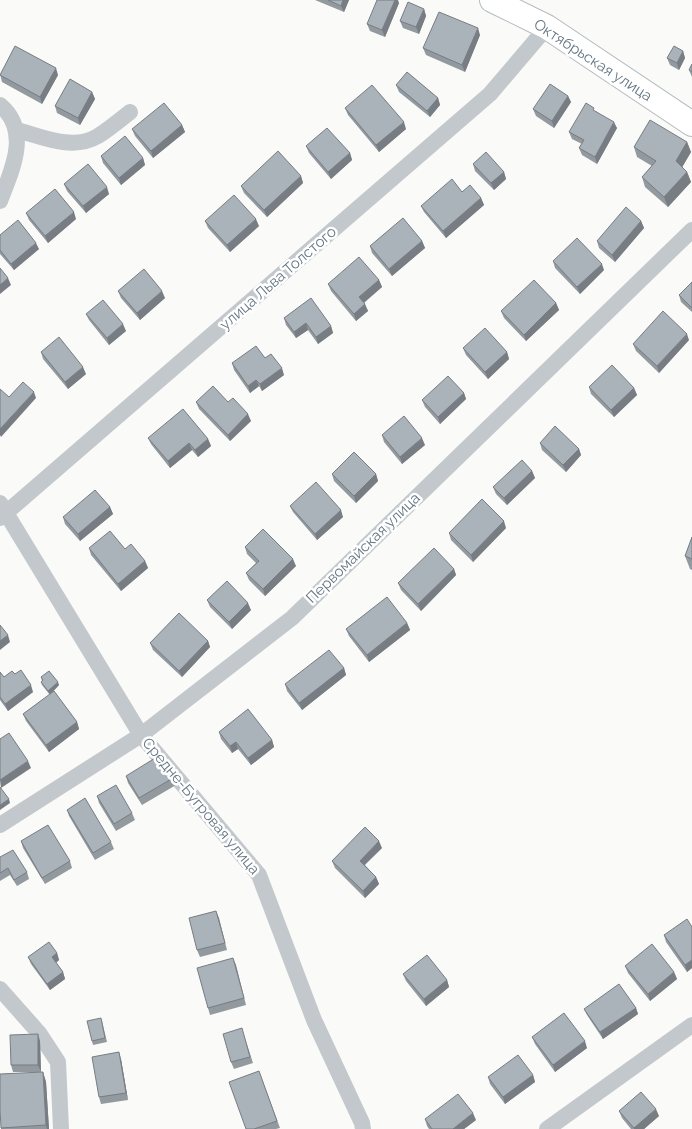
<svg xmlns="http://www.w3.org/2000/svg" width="692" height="1129" font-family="Raleway,sans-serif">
	<rect width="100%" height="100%" fill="#fafaf8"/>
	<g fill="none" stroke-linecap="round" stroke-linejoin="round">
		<!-- secondary casing -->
		<g stroke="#b3babf" stroke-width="26">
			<path id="secondary" d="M492,0L547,27L692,124"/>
		</g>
		<!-- street -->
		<path stroke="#c3c8cc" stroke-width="16" d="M0,105C31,131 12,170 0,201
			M17,130C43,137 73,151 98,136C109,129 120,120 130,112
			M0,503L141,735L259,875L314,1020L362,1123L363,1129
			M0,518L490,94L547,27
			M0,825L141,735L292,618L692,230
			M0,989L39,1033L58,1062L61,1129
			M547,1129L692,1025"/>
		<!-- secondary -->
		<use href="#secondary" stroke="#fff" stroke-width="24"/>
	</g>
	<!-- wall -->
	<path fill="#929a9f" d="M315,0H349L344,12Z
		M399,3L385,37L370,31L367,24Z
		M424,9L426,16L419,34L403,28L400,21Z
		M480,35L465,72L426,55L423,48Z
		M683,51L685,58L679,70L670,65L667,58Z
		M692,64V77L689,70Z
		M0,74L58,75L42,104L2,82Z
		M396,85L438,98L440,105L430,117L399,92Z
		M92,92L95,99L80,125L57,113L55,106Z
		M568,96L571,102L554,128L536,116L533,109Z
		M345,108L406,129L379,152L348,115Z
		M596,111L617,128L597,164L582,155L579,148L582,144L572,139L569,132Z
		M182,125L185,132L153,158L135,136L132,129Z
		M687,142L691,152L682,167L687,172L691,182L668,207L645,187L642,177L652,166L637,157L634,147Z
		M306,146L350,153L352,160L331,179L309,153Z
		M101,156L143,158L145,165L121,185L103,163Z
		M473,164L504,172L506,179L494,190L475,171Z
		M301,176L303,183L267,217L244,193L241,186Z
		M64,184L109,194L86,213L67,191Z
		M462,192L481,198L484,205L446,238L424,212L421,206Z
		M26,213L76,219L48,243L29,220Z
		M205,221L259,226L230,252L208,228Z
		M641,221L644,228L615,262L599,248L597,241Z
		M0,235L39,249L14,270L0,254Z
		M422,241L425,248L392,276L372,253L370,246Z
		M553,261L604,270L580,294L555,268Z
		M379,280L382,287L364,303L368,311L356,321L331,291L328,284Z
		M692,282V312L681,302L679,295Z
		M118,291L165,298L140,320L121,298Z
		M556,303L559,310L526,341L504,318L501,311Z
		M86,314L126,331L109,345L89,320Z
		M284,318L331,326L333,333L318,344L308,330L296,338L286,325Z
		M689,340L659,373L636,351L633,344Z
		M463,348L507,352L509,359L488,379L466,355Z
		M41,352L86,374L68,389L43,359Z
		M265,358L284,375L262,391L259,386L250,393L234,370L232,363Z
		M589,387L634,388L637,395L614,417L591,394Z
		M464,393L466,399L440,424L425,407L422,400Z
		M196,402H228L251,421L230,441L199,409Z
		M382,435L425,445L402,464L384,442Z
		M148,438L208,439L211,446L198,457L192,450L170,468L151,444Z
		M540,443L579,449L581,455L566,472L542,450Z
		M532,471L535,478L507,505L496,494L493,487Z
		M332,474H376L378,481L356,503L334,481Z
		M290,506L343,517L317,540L293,512Z
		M110,507L113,514L80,541L65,524L63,517Z
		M506,528L473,562L451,540L449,533Z
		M692,537V570L690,569L685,556Z
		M245,547L296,566L265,596L249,580L246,573L256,563L247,554Z
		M89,548L125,549L145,561L148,568L121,591L91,555Z
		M454,569L456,575L421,611L401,590L398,583Z
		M207,600L251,610L232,629L210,607Z
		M407,623L410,630L369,662L349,636L346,629Z
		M208,641L210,647L182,677L153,650L150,643Z
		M344,668L346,675L302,710L287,691L285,684Z
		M0,672L4,677L15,674L33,692L8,711L0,700Z
		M41,677L59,685L50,694L77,722L79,729L49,752L26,721L23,714L50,695L42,685L41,682L42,681Z
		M219,732L272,740L274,747L251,765L238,749L232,753L221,739Z
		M126,776L173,778L176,785L142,805L128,783Z
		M97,796L132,813L135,820L116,831L99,803Z
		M67,810L111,842L114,849L95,860L69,816Z
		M21,841L70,861L72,868L45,884L23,848Z
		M382,848L365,865L376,877L379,884L365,898L335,868L332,861Z
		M0,857L27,872L29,879L17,886L10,875L0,881Z
		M216,911L227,950L200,957L197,950Z
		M692,927V968L687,972L666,942L664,935Z
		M57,953L59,960L56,963L63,972L65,979L50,990L31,964L28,957Z
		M233,958L246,1005L210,1015L208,1008Z
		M625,966L674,972L677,979L650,1001L628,973Z
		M403,974L447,980L449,987L426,1006L406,981Z
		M636,1008L638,1014L603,1039L587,1015L584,1009Z
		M102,1021L107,1042L93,1045L92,1041Z
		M244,1035L253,1063L234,1069L231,1062Z
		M532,1037L587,1048L555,1072L535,1044Z
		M40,1041L41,1072H13L11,1065Z
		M121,1059L128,1100L101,1104L99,1097Z
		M259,1071L280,1128L276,1129H246Z
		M43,1072L46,1082L49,1129H1V1128Z
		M533,1075L535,1082L505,1104L490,1084L488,1077Z
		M619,1111L659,1116L644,1129H631L622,1118Z
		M425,1119L476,1120L464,1129H429L427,1126Z"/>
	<!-- shaded-wall -->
	<path fill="#777d82" d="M343,0H349L344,12L341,6Z
		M395,0H398L399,3L385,37L382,30Z
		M424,9L426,16L419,34L416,27Z
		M478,28L480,35L465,72L462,65Z
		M683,51L685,58L679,70L677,63Z
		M56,68L58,75L42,104L40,97Z
		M92,92L95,99L80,125L78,118Z
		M568,96L571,102L554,128L552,121Z
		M438,98L440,105L430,117L427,111Z
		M404,122L406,129L379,152L376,145Z
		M614,122L617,128L597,164L595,157Z
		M182,125L185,132L153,158L151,151Z
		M687,142L691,152L680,171L676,161Z
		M350,153L352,160L331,179L328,172Z
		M143,158L145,165L121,185L119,178Z
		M504,172L506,179L494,190L491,183Z
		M687,172L691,182L668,207L664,197Z
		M301,176L303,183L267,217L264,210Z
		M107,187L109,194L86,213L83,206Z
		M481,198L484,205L446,238L443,231Z
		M74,212L76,219L48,243L45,236Z
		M256,219L259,226L230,252L227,245Z
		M641,221L644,228L615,262L612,255Z
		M422,241L425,248L392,276L389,269Z
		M36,243L39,249L14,270L11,264Z
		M602,264L604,270L580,294L577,287Z
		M8,278L11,285L0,294V285Z
		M379,280L382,287L362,304L359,297Z
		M162,291L165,298L140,320L137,313Z
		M556,303L559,310L526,341L524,335Z
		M365,304L368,311L356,321L354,314Z
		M306,323L308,330L296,338L294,332Z
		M123,324L126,331L109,345L107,338Z
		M331,326L333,333L318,344L316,337Z
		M687,334L689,340L659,373L657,366Z
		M507,352L509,359L488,379L485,372Z
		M83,367L86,374L68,389L65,382Z
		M282,368L284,375L262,391L260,384Z
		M256,380L259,386L250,393L248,386Z
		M634,388L637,395L614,417L611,410Z
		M34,392L36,398L1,437L0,435V429Z
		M464,393L466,399L440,424L438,417Z
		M248,414L251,421L230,441L228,435Z
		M422,438L425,445L402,464L400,457Z
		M208,439L211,446L198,457L195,450Z
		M189,443L192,450L170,468L168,461Z
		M579,449L581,455L566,472L563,465Z
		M532,471L535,478L507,505L504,498Z
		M376,474L378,481L356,503L354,496Z
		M110,507L113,514L80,541L78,534Z
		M341,510L343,517L317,540L315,534Z
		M504,521L506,528L473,562L471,555Z
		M293,559L296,566L265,596L263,589Z
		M145,561L148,568L121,591L118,584Z
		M454,569L456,575L421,611L418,604Z
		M248,603L251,610L232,629L229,622Z
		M407,623L410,630L369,662L367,655Z
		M8,635L10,642L0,650V641Z
		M208,641L210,647L182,677L179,671Z
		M344,668L346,675L302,710L299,703Z
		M58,682L59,685L50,695L48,691Z
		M31,685L33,692L8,711L5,704Z
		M77,722L79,729L49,752L46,745Z
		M272,740L274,747L251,765L248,758Z
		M236,742L238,749L232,753L230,746Z
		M28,761L31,768L1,788L0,780Z
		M9,799L10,803L0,810V805Z
		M379,841L382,848L362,867L360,861Z
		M376,877L379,884L365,898L363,891Z
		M216,911L219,918L227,950L225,943Z
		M57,953L59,960L54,964L52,957Z
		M233,958L236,965L246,1005L244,998Z
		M692,960V968L687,972L685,965Z
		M63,972L65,979L50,990L47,984Z
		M674,972L677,979L650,1001L648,994Z
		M447,980L449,987L426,1006L424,999Z
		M636,1008L638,1014L603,1039L600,1032Z
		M38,1034L40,1041L41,1072L38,1065Z
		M585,1041L587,1048L555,1072L553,1065Z
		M119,1052L121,1059L128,1100L126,1093Z
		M43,1072L46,1082L49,1129H47L46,1125Z
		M533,1075L535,1082L505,1104L503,1097Z
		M656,1109L659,1116L644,1129H634V1128Z
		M473,1113L476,1120L464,1129H453Z"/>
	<!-- building -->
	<path fill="#aab3b9" stroke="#777d82" d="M328,0H343L341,6Z
		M377,0H395L382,30L367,24Z
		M408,2L424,9L416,27L400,21Z
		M439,12L478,28L462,65L423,48Z
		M15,46L56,68L40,97L0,75Z
		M674,46L683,51L677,63L667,58Z
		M692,64V72L689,70Z
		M407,72L438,98L427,111L396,85Z
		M70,79L92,92L78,118L55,106Z
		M550,84L568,96L552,121L533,109Z
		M372,85L404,122L376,145L345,108Z
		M164,103L182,125L151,151L132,129Z
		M586,103L594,108L593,110L614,122L595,157L579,148L584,140L569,132Z
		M650,120L687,142L676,161L687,172L664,197L642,177L656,161L634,147Z
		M327,128L350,153L328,172L306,146Z
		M125,136L143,158L119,178L101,156Z
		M278,151L301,176L264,210L241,186Z
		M486,152L504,172L491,183L473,164Z
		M88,164L107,187L83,206L64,184Z
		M452,179L462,192L470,185L481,198L443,231L421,206Z
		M55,189L74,212L45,236L26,213Z
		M234,195L256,219L227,245L205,221Z
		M626,207L641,221L612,255L597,241Z
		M403,218L422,241L389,269L370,246Z
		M18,220L36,243L11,264L0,250V235Z
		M577,238L602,264L577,287L553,261Z
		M359,257L379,280L359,297L365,304L354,314L328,284Z
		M0,268L8,278L0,285Z
		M144,269L162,291L137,313L118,291Z
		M534,280L556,303L524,335L501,311Z
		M692,282V308L679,295Z
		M311,298L331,326L316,337L306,323L294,332L284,318Z
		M103,300L123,324L107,338L86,314Z
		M663,311L687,334L657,366L633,344Z
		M485,328L507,352L485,372L463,348Z
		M59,337L83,367L65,382L41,352Z
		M256,346L265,358L271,354L282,368L260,384L256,380L248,386L232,363Z
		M612,365L634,388L611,410L589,387Z
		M448,376L464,393L438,417L422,400Z
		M23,382L34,392L0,429V389L9,397Z
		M213,386L228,402L233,398L248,414L228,435L196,402Z
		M183,409L208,439L195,450L189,443L168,461L148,438Z
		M404,416L422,438L400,457L382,435Z
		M555,426L579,449L563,465L540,443Z
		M354,452L376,474L354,496L332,474Z
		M522,460L532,471L504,498L493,487Z
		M316,482L341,510L315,534L290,506Z
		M95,490L110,507L78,534L63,517Z
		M482,499L504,521L471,555L449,533Z
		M263,529L293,559L263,589L246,573L259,561L245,547Z
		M110,531L125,549L131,544L145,561L118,584L89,548Z
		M692,537V559L685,556Z
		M434,548L454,569L418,604L398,583Z
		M227,581L248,603L229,622L207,600Z
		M387,597L407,623L367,655L346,629Z
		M179,613L208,641L179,671L150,643Z
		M0,625L8,635L0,641Z
		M329,650L344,668L299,703L285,684Z
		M21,670L31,685L5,704L0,697V672L4,677L12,671L15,674Z
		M49,671L58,682L48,691L41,682L43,680L41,677Z
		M54,691L77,722L46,745L23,714Z
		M248,709L272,740L248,758L236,742L230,746L219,732Z
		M9,733L28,761L0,780V739Z
		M160,755L173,778L139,798L126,776Z
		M116,785L132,813L114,824L97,796Z
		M0,787L9,799L0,805Z
		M85,798L111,842L93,853L67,810Z
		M48,825L70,861L42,878L21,841Z
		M365,827L379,841L360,861L376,877L363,891L332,861Z
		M13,850L27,872L14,880L8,868L0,873V857Z
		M216,911L225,943L197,950L189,918Z
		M687,919L692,927V960L685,965L664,935Z
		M49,942L57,953L52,957L63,972L47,984L28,957Z
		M652,944L674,972L648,994L625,966Z
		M427,955L447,980L424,999L403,974Z
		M233,958L244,998L208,1008L197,968Z
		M619,984L636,1008L600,1032L584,1009Z
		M564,1013L585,1041L553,1065L532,1037Z
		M101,1018L105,1038L92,1041L87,1021Z
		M242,1028L250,1057L231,1062L223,1034Z
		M38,1034V1065H11L10,1035Z
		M119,1052L126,1093L99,1097L92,1057Z
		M518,1055L533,1075L503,1097L488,1077Z
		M259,1071L277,1121L254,1129H246L229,1082Z
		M43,1072L46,1125L1,1128L0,1109V1074Z
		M641,1092L656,1109L634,1128L619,1111Z
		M458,1094L473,1113L453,1129H432L425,1119Z"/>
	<g text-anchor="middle" stroke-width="5" stroke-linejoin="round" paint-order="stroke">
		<!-- street labels -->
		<g font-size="15" fill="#657683" stroke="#fff">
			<text transform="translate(593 60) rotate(33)" y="5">Октябрьская улица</text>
			<text transform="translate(278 278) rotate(-41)" y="5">улица Льва Толстого</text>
			<text transform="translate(363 548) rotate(-44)" y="5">Первомайская улица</text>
			<text transform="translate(201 806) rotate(50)" y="5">Средне-Бугровая улица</text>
		</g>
	</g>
</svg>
